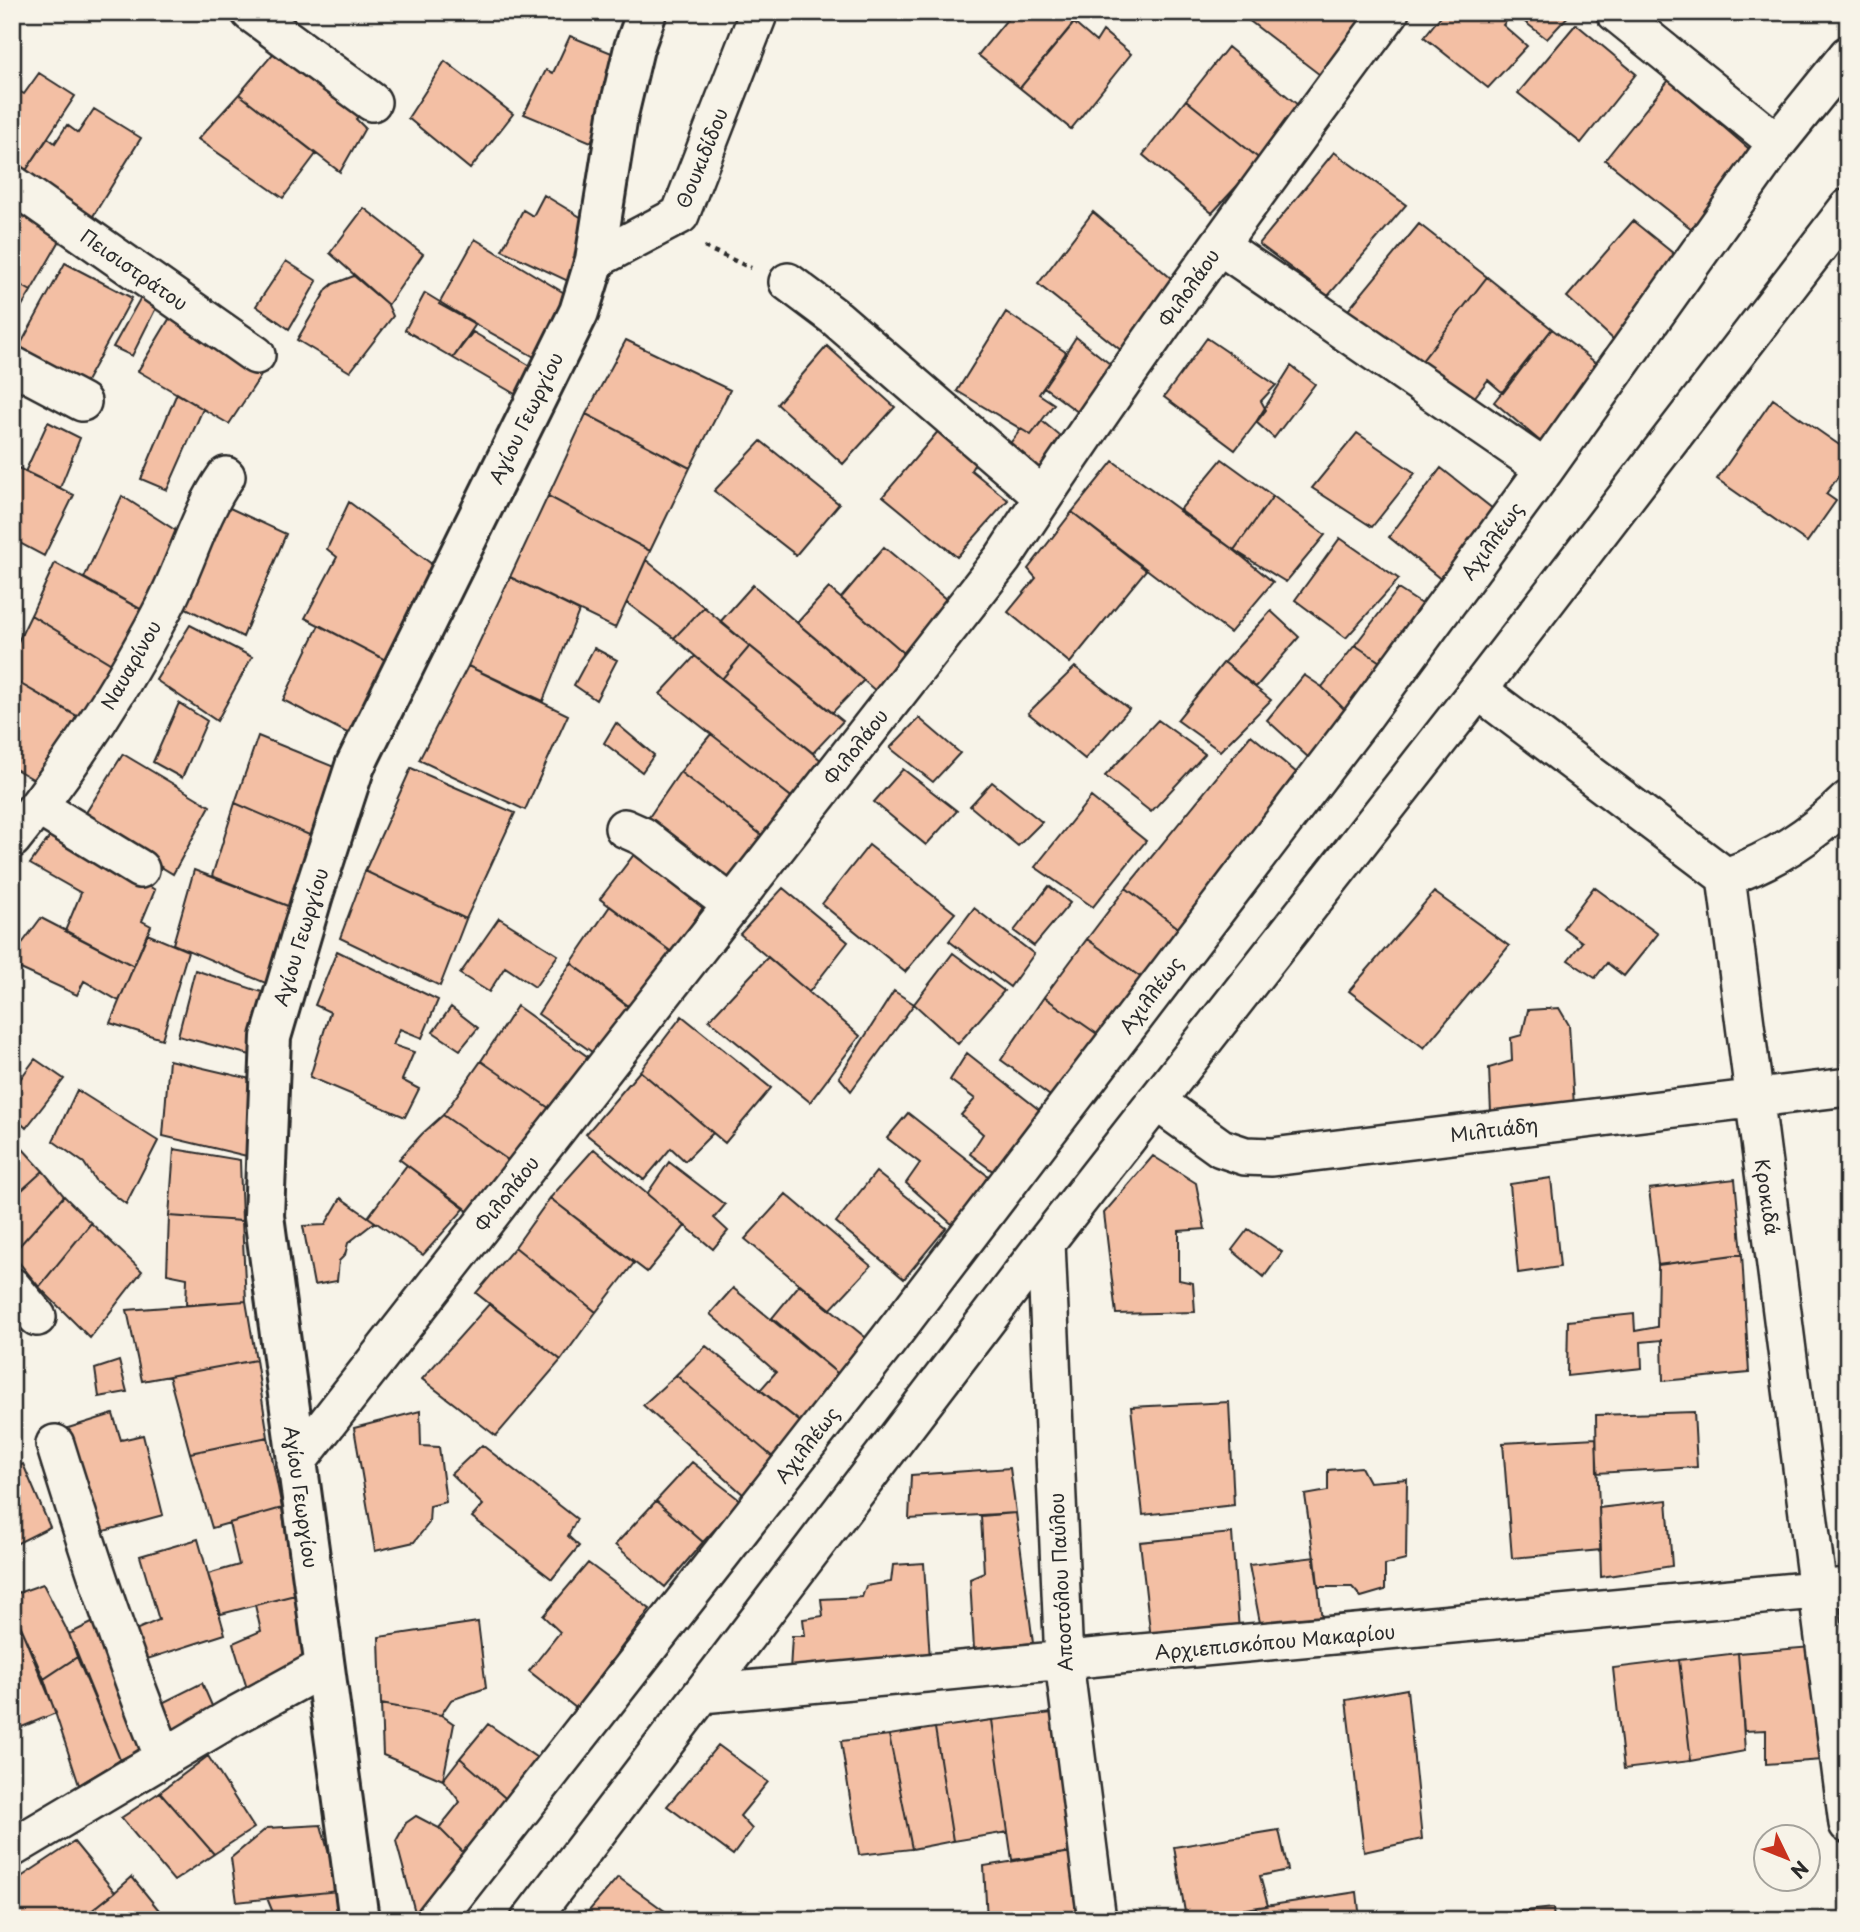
<svg xmlns="http://www.w3.org/2000/svg" width="1860" height="1932" font-family="'Playpen Sans',sans-serif">
	<rect width="100%" height="100%" fill="#f7f3e8"/>
	<filter id="ink" filterUnits="userSpaceOnUse"><feTurbulence type="fractalNoise" baseFrequency=".0143" numOctaves="2"/><feDisplacementMap in="SourceGraphic" scale="14" xChannelSelector="R" yChannelSelector="G"/><feConvolveMatrix kernelMatrix="1 2 1 2 8 2 1 2 1" color-interpolation-filters="sRGB"/></filter>
	<g filter="url(#ink)">
		<!-- building -->
		<path fill="#f3bfa4" stroke="#2b2b2b" stroke-width="2" d="M1013,12L1081,14L1020,88L978,55Z
			M1247,12H1380L1324,78L1243,16Z
			M1444,12H1572L1547,39L1513,13L1503,25L1527,46L1488,88L1424,37Z
			M1074,23L1096,42L1103,31L1131,54L1071,129L1020,88Z
			M1576,24L1636,74L1581,143L1518,93Z
			M570,36L624,58L591,142L524,114L546,70L553,73Z
			M282,43L366,107L356,119L365,128L340,172L239,94Z
			M1228,47L1304,110L1261,160L1186,100Z
			M445,61L513,114L470,169L408,118Z
			M39,73L75,96L23,175L12,168V87L24,94Z
			M1669,80L1756,155L1697,233L1605,160Z
			M239,94L316,154L283,198L198,139Z
			M1186,100L1261,160L1212,213L1143,155Z
			M94,109L141,138L90,221L23,175L48,138L55,143L67,125L78,133Z
			M1334,152L1406,205L1328,296L1259,244Z
			M544,195L592,224L570,282L502,250L523,210L533,216Z
			M12,207L62,237L31,291L12,280Z
			M364,208L423,254L388,305L330,253Z
			M1093,212L1179,285L1127,355L1038,284Z
			M1633,221L1679,258L1614,340L1567,297Z
			M1419,224L1487,277L1414,371L1344,315Z
			M475,239L571,297L538,359L439,304Z
			M286,261L317,281L289,329L256,306Z
			M65,263L132,298L84,385L17,351Z
			M354,276L388,305L393,316L350,372L297,340L327,289L333,284Z
			M1487,277L1552,329L1503,393L1488,380L1467,407L1414,371Z
			M12,280L31,291L12,322Z
			M425,293L476,324L453,358L405,330Z
			M141,297L157,306L132,356L113,347Z
			M174,311L264,371L229,424L138,371Z
			M1006,312L1067,353L1039,394L1054,404L1031,435L957,391Z
			M1552,329L1600,366L1541,442L1494,402Z
			M473,332L534,368L515,394L453,358Z
			M1076,337L1120,372L1086,418L1044,387Z
			M1207,338L1276,385L1261,401L1266,410L1235,450L1164,397Z
			M626,340L730,390L690,468L586,414Z
			M827,346L895,407L843,464L777,404Z
			M1291,366L1315,384L1274,438L1256,422Z
			M177,393L203,409L167,490L141,479Z
			M1773,399L1848,451V463L1826,494L1836,501L1807,542L1717,479Z
			M586,414L690,468L650,551L548,496Z
			M1042,421L1066,441L1040,473L1008,446L1021,429L1031,435Z
			M48,422L80,438L60,488L25,472Z
			M940,429L977,460L971,470L1008,500L957,557L883,496Z
			M1357,433L1415,473L1372,527L1312,488Z
			M761,441L839,504L796,555L714,491Z
			M1222,459L1273,496L1234,550L1179,511Z
			M1113,461L1234,550L1273,582L1230,633L1072,512Z
			M12,465L74,495L44,556L12,539Z
			M1441,468L1498,513L1443,581L1389,537Z
			M122,496L189,539L144,611L84,578Z
			M548,496L650,551L615,628L510,577Z
			M1273,496L1325,535L1286,582L1234,550Z
			M349,502L441,571L393,664L305,618L337,557L327,549Z
			M219,503L286,534L243,637L180,605Z
			M1072,512L1146,570L1070,663L1008,612L1036,578L1028,569Z
			M1340,538L1399,579L1346,638L1295,600Z
			M884,547L954,606L911,659L841,598Z
			M646,560L704,607L674,638L627,603Z
			M55,563L144,611L115,666L31,615Z
			M510,577L579,611L543,701L468,666Z
			M753,585L864,680L832,713L720,622Z
			M829,588L911,659L878,693L797,623Z
			M1398,589L1429,609L1386,666L1355,645Z
			M704,607L750,646L722,679L674,638Z
			M1271,611L1299,637L1256,687L1224,662Z
			M31,615L115,666L85,721L12,679V654Z
			M190,625L252,657L217,721L156,680Z
			M319,625L393,664L353,736L283,700Z
			M1355,645L1386,666L1348,713L1322,687Z
			M750,646L843,721L813,753L722,679Z
			M594,648L617,660L596,700L574,685Z
			M695,656L828,766L799,803L660,694Z
			M1224,662L1271,700L1220,751L1177,720Z
			M468,666L568,715L525,810L419,760Z
			M1075,667L1129,709L1085,759L1028,713Z
			M1304,675L1322,687L1348,713L1309,758L1267,720Z
			M12,679L77,716L40,783L12,767Z
			M179,703L207,721L182,778L153,762Z
			M919,718L960,753L933,782L890,748Z
			M1158,720L1205,754L1151,812L1105,776Z
			M616,723L654,755L642,772L604,743Z
			M711,734L799,803L768,840L680,772Z
			M1251,735L1303,778L1185,933L1126,888Z
			M258,736L344,771L321,840L235,803Z
			M123,754L210,806L173,874L82,819Z
			M411,768L515,813L466,919L365,871Z
			M903,769L957,811L926,845L874,802Z
			M680,772L768,840L729,887L645,823Z
			M992,782L1042,822L1018,846L970,806Z
			M1091,797L1146,841L1093,907L1035,867Z
			M235,803L321,840L298,910L212,876Z
			M56,828L155,890L142,921L151,926L134,966L65,931L81,893L30,864Z
			M869,845L955,913L905,972L822,904Z
			M639,848L709,898L673,953L600,899Z
			M194,870L298,910L275,987L173,944Z
			M365,871L466,919L440,986L340,938Z
			M1049,886L1070,903L1034,946L1014,931Z
			M1594,887L1658,934L1624,976L1607,963L1595,978L1568,960L1582,942L1563,928Z
			M783,888L848,942L809,992L740,934Z
			M1126,888L1185,933L1146,981L1087,939Z
			M1434,892L1509,946L1424,1048L1349,991Z
			M610,906L673,953L635,1012L571,963Z
			M974,908L1034,954L1010,987L949,941Z
			M41,918L134,966L119,1001L84,981L77,995L12,965V957Z
			M499,918L558,955L535,987L505,967L489,992L460,974Z
			M147,934L188,951L162,1039L110,1023Z
			M1087,939L1146,981L1100,1036L1044,997Z
			M337,951L438,1000L422,1038L400,1029L393,1045L414,1052L402,1080L419,1089L405,1117L310,1077L330,1012L315,1005Z
			M953,953L1004,991L958,1044L914,1004Z
			M768,957L860,1036L810,1102L709,1020Z
			M571,963L630,1007L602,1059L538,1014Z
			M195,970L274,996L258,1057L178,1036Z
			M894,991L914,1004L851,1091L839,1077Z
			M1044,997L1100,1036L1053,1098L1001,1060Z
			M517,1006L598,1064L559,1115L481,1061Z
			M451,1007L478,1028L460,1050L433,1032Z
			M1559,1008L1569,1025L1574,1106L1491,1112L1489,1068L1512,1061L1511,1038L1522,1035L1528,1010Z
			M682,1016L771,1088L725,1143L640,1071Z
			M967,1053L1042,1112L994,1172L970,1154L983,1134L961,1115L975,1099L950,1080Z
			M35,1059L64,1079L26,1128L12,1115V1090Z
			M169,1060L259,1081L255,1158L163,1136Z
			M481,1061L559,1115L518,1167L443,1115Z
			M640,1071L713,1133L685,1161L671,1148L644,1180L586,1134Z
			M77,1090L158,1141L126,1204L95,1180L84,1163L53,1141Z
			M908,1113L988,1176L954,1226L906,1183L920,1163L887,1138Z
			M443,1115L518,1167L477,1218L399,1159L422,1134Z
			M12,1137L43,1171L12,1199Z
			M174,1149L240,1160L242,1221L169,1216Z
			M594,1149L685,1226L647,1272L550,1198Z
			M1153,1156L1196,1183L1205,1229L1179,1231V1280L1193,1283L1195,1312L1116,1314L1104,1213Z
			M669,1162L725,1205L714,1218L728,1231L713,1249L647,1194Z
			M407,1165L465,1208L423,1255L368,1217Z
			M43,1171L64,1196L12,1254V1199Z
			M876,1172L946,1228L904,1279L836,1222Z
			M1551,1178L1560,1267L1518,1273L1510,1184Z
			M1735,1179L1742,1254L1658,1265L1649,1189Z
			M786,1194L871,1266L830,1310L745,1239Z
			M64,1196L91,1223L39,1287L12,1254Z
			M341,1198L375,1222L348,1243L345,1255L339,1261L337,1281L314,1285L303,1226L325,1225Z
			M550,1198L634,1263L596,1312L515,1247Z
			M169,1216L242,1221L246,1301L186,1305L187,1278L167,1274Z
			M91,1223L142,1271L90,1338L39,1287Z
			M1248,1229L1282,1252L1264,1277L1232,1250Z
			M515,1247L596,1312L561,1360L476,1293Z
			M1742,1254L1749,1373L1663,1381L1662,1340L1641,1342L1642,1368L1567,1376L1568,1321L1634,1314L1635,1331L1657,1327L1658,1265Z
			M800,1284L871,1342L843,1378L772,1318Z
			M733,1288L843,1378L803,1424L760,1390L776,1372L710,1314Z
			M246,1301L256,1360L142,1381L127,1310Z
			M489,1304L561,1360L496,1436L422,1379Z
			M706,1346L803,1424L775,1459L676,1375Z
			M256,1360L268,1437L190,1453L169,1376Z
			M119,1361L127,1392L99,1397L95,1369Z
			M676,1375L775,1459L745,1496L643,1405Z
			M1229,1402L1234,1505L1143,1515L1131,1407Z
			M420,1411L421,1446L439,1447L446,1502L430,1506L429,1523L414,1542L375,1551L354,1428Z
			M1694,1412L1697,1467L1597,1473L1596,1415Z
			M113,1414L121,1440L143,1435L163,1515L93,1534L65,1429Z
			M268,1437L282,1508L212,1528L190,1453Z
			M1596,1438L1601,1550L1512,1558L1503,1443Z
			M482,1445L577,1519L568,1536L579,1546L552,1579L472,1517L483,1505L451,1474Z
			M692,1462L741,1501L703,1542L656,1501Z
			M23,1464L50,1527L12,1546V1469Z
			M1361,1467L1369,1482L1407,1479L1406,1560L1385,1565V1590L1361,1597L1352,1587H1318L1305,1495L1328,1491V1470Z
			M1010,1468L1016,1513L909,1519L911,1475Z
			M1667,1500L1672,1566L1601,1577L1599,1508Z
			M656,1501L703,1542L665,1587L615,1545Z
			M282,1508L295,1595L221,1614L208,1574L239,1565L229,1523Z
			M1016,1513L1033,1643L974,1649L970,1579L984,1573L981,1516Z
			M1232,1533L1239,1631L1151,1639L1140,1542Z
			M198,1539L225,1634L138,1662L133,1631L159,1620L140,1556Z
			M1315,1557L1322,1621L1261,1628L1249,1565Z
			M588,1563L650,1609L576,1708L529,1671L560,1632L543,1616Z
			M924,1563L930,1660L790,1671L792,1636H805L803,1619L823,1616L821,1599L862,1597L866,1586L891,1582L893,1565Z
			M43,1584L69,1634L77,1657L44,1679L12,1606V1595Z
			M295,1595L309,1663L249,1695L233,1643L261,1631L255,1605Z
			M12,1607L56,1713L12,1731Z
			M100,1619L148,1746L120,1760L69,1634Z
			M478,1622L486,1688L451,1700L441,1715L381,1704L379,1637Z
			M1812,1647L1823,1760L1766,1764V1730L1744,1731L1738,1653Z
			M1738,1653L1745,1751L1691,1761L1679,1660Z
			M77,1657L120,1760L79,1785L44,1679Z
			M1679,1660L1691,1761L1624,1769L1613,1668Z
			M202,1683L216,1715L167,1738L156,1706Z
			M1407,1689L1422,1839L1364,1852L1346,1700Z
			M381,1704L441,1715L454,1724L443,1780L383,1755Z
			M1052,1713L1072,1852L1012,1860L992,1720Z
			M992,1720L1008,1832L953,1841L935,1728Z
			M488,1724L543,1762L512,1804L460,1758Z
			M935,1728L953,1841L912,1849L889,1735Z
			M889,1735L912,1849L859,1855L841,1741Z
			M718,1745L768,1782L740,1816L752,1829L733,1855L667,1806Z
			M208,1756L254,1828L214,1854L160,1792Z
			M460,1758L512,1804L469,1858L439,1828L460,1802L443,1780Z
			M160,1792L214,1854L174,1881L121,1818Z
			M416,1816L439,1828L469,1858L416,1916L396,1841L406,1823Z
			M321,1825L339,1891L237,1902L231,1858L267,1828Z
			M1279,1830L1288,1870L1260,1876L1268,1906L1186,1918L1174,1847Z
			M74,1842L115,1892L80,1920H23L12,1906V1883Z
			M1072,1852L1076,1920H987L984,1866Z
			M132,1877L167,1920H80L115,1892Z
			M618,1877L673,1917L671,1920H581Z
			M339,1891L345,1920H276L267,1898Z
			M1357,1892L1360,1920H1187L1186,1918Z
			M1553,1908L1554,1920H1441Z"/>
		<g fill="none" stroke-linecap="round" stroke-linejoin="round">
			<!-- street casing -->
			<g stroke="#2b2b2b" stroke-width="42">
				<path id="street" d="M250,12L372,102
					M1615,12L1777,143
					M12,184L256,355
					M1219,245L1545,469
					M595,260L680,215L759,12
					M788,282L836,318L1043,497
					M12,365L82,402
					M1478,690L1726,877L1848,1824
					M39,807L140,869
					M624,828L642,836L732,905
					M12,839C70,767 122,689 164,607C186,565 199,514 226,476
					M1726,877C1774,860 1811,836 1848,800
					M1156,1101L1221,1148L1245,1156L1272,1157L1848,1087
					M1046,1242L1064,1662L1097,1920
					M12,1287L37,1317
					M55,1444C88,1550 122,1655 164,1758
					M296,1463L1003,558C1125,371 1257,191 1390,12
					M702,1694L1848,1587
					M12,1848L229,1719L324,1667
					M435,1920L887,1342L1361,720L1545,469L1777,143L1848,55
					M530,1920L1046,1242L1478,690L1848,208"/>
			</g>
			<!-- secondary casing -->
			<g stroke="#2b2b2b" stroke-width="44">
				<path id="secondary" d="M359,1920L264,1216L271,1037L313,895L355,766L579,312L595,260L618,115L634,48L647,12"/>
			</g>
			<!-- path -->
			<path stroke="#2b2b2b" stroke-width="4.5" stroke-dasharray="5 5" stroke-linecap="butt" d="M704,247L751,268"/>
			<!-- street -->
			<use href="#street" stroke="#f7f3e8" stroke-width="37"/>
			<!-- secondary -->
			<use href="#secondary" stroke="#f7f3e8" stroke-width="38"/>
		</g>
	</g>
	<g text-anchor="middle" stroke-width="6" stroke-linejoin="round" paint-order="stroke">
		<!-- street labels -->
		<g font-size="19" fill="#2b2b2b" stroke="#f7f3e8">
			<text transform="translate(702 158) rotate(-68)" y="7">Θουκιδίδου</text>
			<text transform="translate(134 270) rotate(35)" y="7">Πεισιστράτου</text>
			<text transform="translate(1189 288) rotate(-55)" y="7">Φιλολάου</text>
			<text transform="translate(526 418) rotate(-64)" y="7">Αγίου Γεωργίου</text>
			<text transform="translate(1492 541) rotate(-54)" y="7">Αχιλλέως</text>
			<text transform="translate(131 665) rotate(-60)" y="7">Ναυαρίνου</text>
			<text transform="translate(856 747) rotate(-52)" y="7">Φιλολάου</text>
			<text transform="translate(301 937) rotate(-73)" y="7">Αγίου Γεωργίου</text>
			<text transform="translate(1151 995) rotate(-53)" y="7">Αχιλλέως</text>
			<text transform="translate(1494 1130) rotate(-7)" y="7">Μιλτιάδη</text>
			<text transform="translate(507 1194) rotate(-52)" y="7">Φιλολάου</text>
			<text transform="translate(1767 1197) rotate(82)" y="7">Κροκιδά</text>
			<text transform="translate(807 1445) rotate(-52)" y="7">Αχιλλέως</text>
			<text transform="translate(301 1497) rotate(82)" y="7">Αγίου Γεωργίου</text>
			<text transform="translate(1061 1582) rotate(-93)" y="7">Αποστόλου Παύλου</text>
			<text transform="translate(1275 1642) rotate(-5)" y="7">Αρχιεπισκόπου Μακαρίου</text>
		</g>
	</g>
	<!-- margin -->
	<rect width="1860" height="1932" fill="none" stroke="#f7f3e8" stroke-width="42"/>
	<rect x="21" y="21" width="1818" height="1890" fill="none" stroke="#2b2b2b" stroke-width="2.5" filter="url(#ink)"/>
	<!-- north arrow -->
	<g transform="translate(1787 1858) rotate(133)"><circle r="33" fill="#f7f3e8" stroke="#a5a39c" stroke-width="2"/>
	<path d="M0-5L12 26L0 18L-12 26Z" fill="#c8321e"/>
	<text y="-10" font-size="19" font-weight="bold" text-anchor="middle" fill="#2b2b2b">N</text>
	</g>
</svg>
